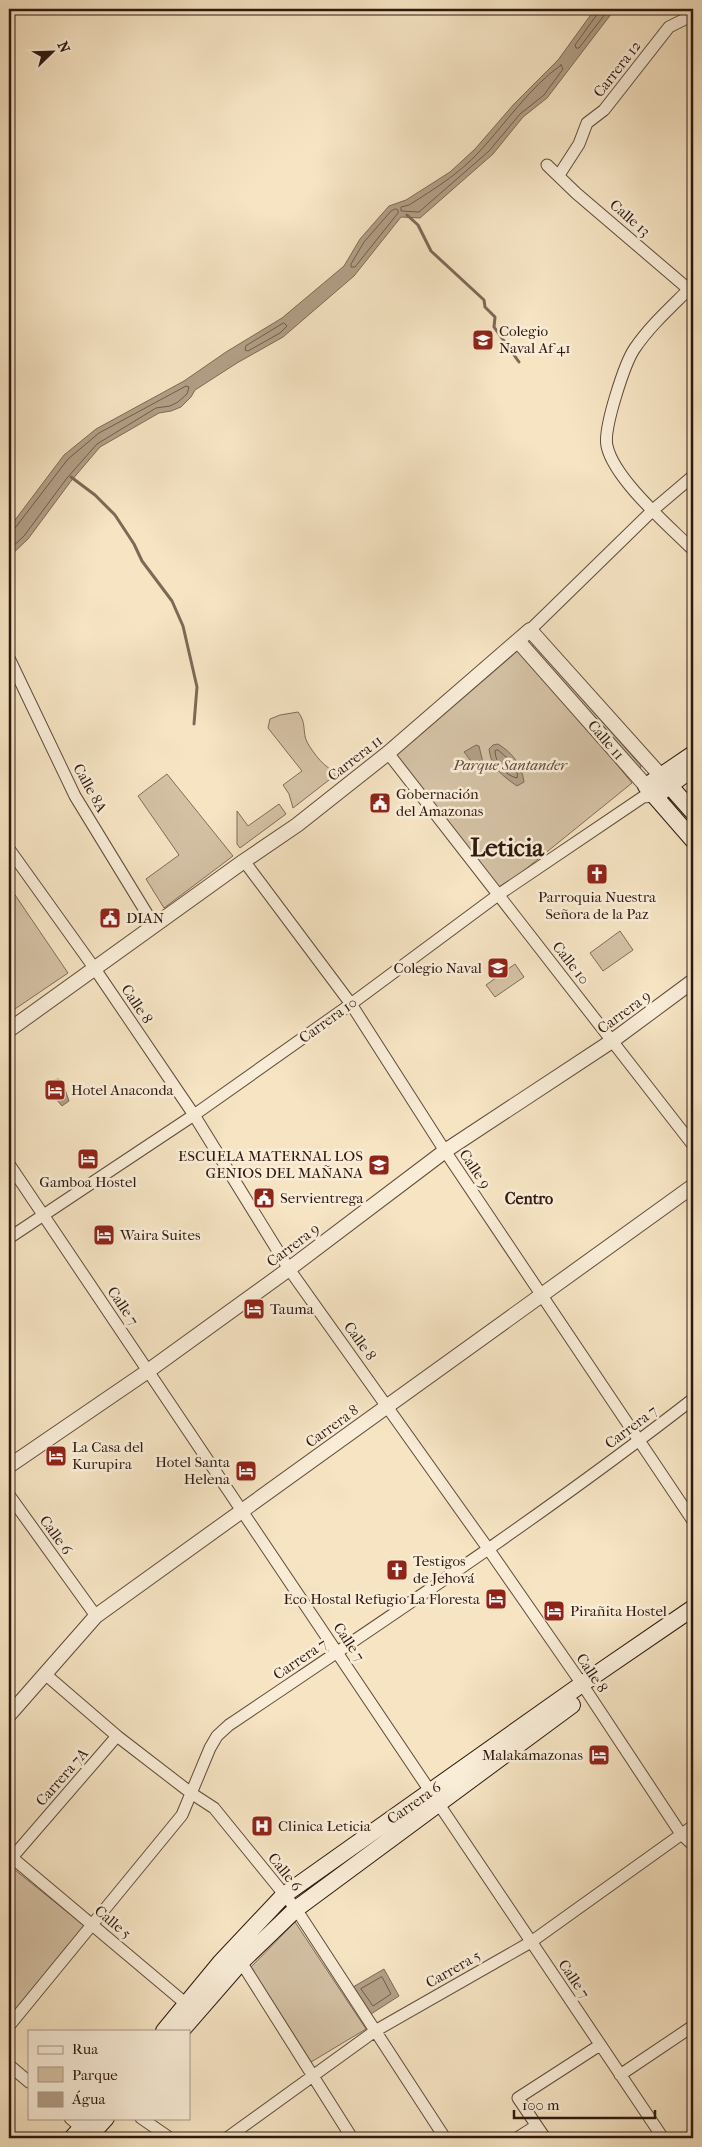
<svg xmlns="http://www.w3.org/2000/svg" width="702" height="2147" font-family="'IM FELL French Canon',serif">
	<rect width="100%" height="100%" fill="#f6e4c3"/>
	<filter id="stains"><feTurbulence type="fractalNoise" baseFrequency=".004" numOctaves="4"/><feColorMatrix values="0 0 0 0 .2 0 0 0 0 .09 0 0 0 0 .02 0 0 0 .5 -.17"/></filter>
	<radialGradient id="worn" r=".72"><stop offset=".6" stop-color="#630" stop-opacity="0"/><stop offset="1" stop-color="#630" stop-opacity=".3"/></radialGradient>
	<!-- green -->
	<path fill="#d4c1a4" stroke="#816c5a" d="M518,644L632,783L501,889L394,754Z
		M534,644L641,766L640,770L531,647Z
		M298,712C307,723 302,732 307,742C314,754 324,768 338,773L293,808L289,794L283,785L302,771L268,728L270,719L280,715Z
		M167,774L233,856L164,908L146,879L179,855L138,796Z
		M279,804L286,814L240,848L237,844V811L248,826Z
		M9,886L68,973L9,1013Z
		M620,931L633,950L603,971L590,953Z
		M515,964L524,977L495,997L486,985Z
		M10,1866L86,1927L9,2018V1868Z
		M295,1922L366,2029L311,2062L251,1967Z"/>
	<!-- water -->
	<path fill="#b29f86" stroke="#7d6956" d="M595,9H615L547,98L523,117L493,154L420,218L401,217L354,276L283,337L237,363L195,390L191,397L181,407L171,411L159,413L100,447L71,481L28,539L9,557V528L64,455L96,429L184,381L226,352L282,318L344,266L360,239L389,206L406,200L450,172L475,149L514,104L558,60Z
		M498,744C513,753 522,766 524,782L517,786C503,776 491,768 489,749L493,745Z
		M476,745L479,746L484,767C474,769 470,759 464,752Z
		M58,1079L62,1081L69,1101L62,1106L56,1099L61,1096L60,1093L53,1096L48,1082Z
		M384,1969L399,1996L371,2014L353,1987Z"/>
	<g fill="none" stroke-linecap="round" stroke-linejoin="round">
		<!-- shore -->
		<path stroke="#705c4a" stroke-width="1" d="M599,9L598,13L575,45L576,48H579L609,9
			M561,65L563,69L544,95L520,114L489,151L419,212L401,211V207L409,205C434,189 459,174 479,152C506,123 529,88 561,65Z
			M396,209L398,210V213L355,267H351V264L364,242L391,211Z
			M284,323L287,326L280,333L248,351L245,350L246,346Z
			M9,530L15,528L68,459L99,433L186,386L189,387L187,394L178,402L170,406L156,408L97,444L67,478L24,536L9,550
			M498,750C506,757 520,767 517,778C506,776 495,763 495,751Z
			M382,1977L391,1994L373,2006L361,1989Z"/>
		<!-- stream -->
		<path stroke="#7d6956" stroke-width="3" d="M407,215L418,225L431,251L484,300L485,307L495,317L494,327L519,362
			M71,477L95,495L115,515L134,544L142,561L172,601L183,626L197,687L194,724"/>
		<!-- minor casing -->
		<g stroke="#604b3c" stroke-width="13">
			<path id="minor" d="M547,165L576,193L693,293
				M559,175L579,144L587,123L604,110L669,27L693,15
				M689,289C670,308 650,326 635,348C625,362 603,429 607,446C614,479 669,526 693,550
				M530,630L653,510L693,476
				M9,658L75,796L152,922V927
				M388,753L693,1145
				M9,849L95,969L194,1115L289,1269L489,1550L582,1684L681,1834L693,1845
				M244,861L351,1004L445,1151L693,1521
				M9,1164L663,2138
				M9,1238L194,1115L351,1004L498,895L643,797L655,796
				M9,1495L96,1616
				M45,1674L117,1736L191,1793L214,1808L296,1909L445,2138
				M9,1855L191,2008
				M9,1861L117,1736
				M241,1962L352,2138
				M9,2026L182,1815L210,1748L217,1736L229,1725C386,1619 544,1515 693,1399
				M9,2065L29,2082
				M620,2075L693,2026
				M70,2118L86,2132
				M141,2118L170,2138
				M227,2138L375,2031L531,1942L693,1826
				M517,2138L536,2126
				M545,2138L518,2098L600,2045"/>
		</g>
		<!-- tertiary casing -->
		<g stroke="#604b3c" stroke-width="16">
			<path id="tertiary" d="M518,641L646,786
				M9,1030L244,861L297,825L388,753L530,630L661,776
				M9,1466L148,1371L289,1269L445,1151L612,1041L693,981
				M9,1715L96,1616L693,1186"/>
		</g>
		<!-- secondary casing -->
		<g stroke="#2e180f" stroke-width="18">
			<path id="secondary" d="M693,754L646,786L693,840
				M661,776L693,812
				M661,792L693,768
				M164,2031L220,1963L284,1895L582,1684L693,1608
				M181,2031L241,1962L296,1909L572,1705
				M72,2138L90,2118
				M88,2138L106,2118"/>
		</g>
		<!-- minor -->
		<use href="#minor" stroke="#f9edd8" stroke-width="11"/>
		<!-- tertiary -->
		<use href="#tertiary" stroke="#f9edd8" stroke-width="14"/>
		<!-- secondary -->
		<use href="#secondary" stroke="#f9edd8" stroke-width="16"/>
	</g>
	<!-- icons -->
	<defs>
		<g id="school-square" transform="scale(1.125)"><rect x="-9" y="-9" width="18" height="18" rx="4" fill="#8f2418" stroke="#f9edd8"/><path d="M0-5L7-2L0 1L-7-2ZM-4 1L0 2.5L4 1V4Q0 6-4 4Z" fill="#fff"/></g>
		<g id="civic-square" transform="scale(1.125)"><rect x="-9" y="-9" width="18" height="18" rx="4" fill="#8f2418" stroke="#f9edd8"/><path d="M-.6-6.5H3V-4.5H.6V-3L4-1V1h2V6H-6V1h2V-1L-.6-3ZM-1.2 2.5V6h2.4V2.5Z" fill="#fff"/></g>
		<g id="church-square" transform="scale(1.125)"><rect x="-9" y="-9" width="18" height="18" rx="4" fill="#8f2418" stroke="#f9edd8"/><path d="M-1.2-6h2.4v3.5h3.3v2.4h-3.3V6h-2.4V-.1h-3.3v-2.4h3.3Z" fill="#fff"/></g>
		<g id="hotel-square" transform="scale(1.125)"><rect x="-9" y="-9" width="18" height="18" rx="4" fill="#8f2418" stroke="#f9edd8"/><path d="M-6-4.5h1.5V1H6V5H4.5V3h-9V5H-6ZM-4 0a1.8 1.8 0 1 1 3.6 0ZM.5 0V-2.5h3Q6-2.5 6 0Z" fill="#fff"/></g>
		<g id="hospital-square" transform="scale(1.125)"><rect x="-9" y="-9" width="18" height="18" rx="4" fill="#8f2418" stroke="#f9edd8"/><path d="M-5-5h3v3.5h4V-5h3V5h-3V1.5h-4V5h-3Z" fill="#fff"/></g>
	</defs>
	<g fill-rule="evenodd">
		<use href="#school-square" x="483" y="340"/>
		<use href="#civic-square" x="380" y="803"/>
		<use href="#church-square" x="597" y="874"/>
		<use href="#civic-square" x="110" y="918"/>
		<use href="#school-square" x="498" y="968"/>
		<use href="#hotel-square" x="55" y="1090"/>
		<use href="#hotel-square" x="88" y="1159"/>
		<use href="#school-square" x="379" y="1165"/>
		<use href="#civic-square" x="264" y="1198"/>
		<use href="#hotel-square" x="104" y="1235"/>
		<use href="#hotel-square" x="254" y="1309"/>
		<use href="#hotel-square" x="56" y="1456"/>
		<use href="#hotel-square" x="246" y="1471"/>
		<use href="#church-square" x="397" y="1570"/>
		<use href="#hotel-square" x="496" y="1599"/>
		<use href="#hotel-square" x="554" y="1611"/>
		<use href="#hotel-square" x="599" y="1755"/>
		<use href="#hospital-square" x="262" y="1826"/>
	</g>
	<g text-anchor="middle" stroke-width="5" stroke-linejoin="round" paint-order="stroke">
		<!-- street labels -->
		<g font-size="15" fill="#2e180f" stroke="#f9edd8">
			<text transform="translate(617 69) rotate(-52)" y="5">Carrera 12</text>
			<text transform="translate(630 218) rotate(41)" y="5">Calle 13</text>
			<text transform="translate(606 740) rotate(49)" y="5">Calle 11</text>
			<text transform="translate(355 758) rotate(-38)" y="5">Carrera 11</text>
			<text transform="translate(90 788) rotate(61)" y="5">Calle 8A</text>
			<text transform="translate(571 963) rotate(52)" y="5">Calle 10</text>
			<text transform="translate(137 1004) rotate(56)" y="5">Calle 8</text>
			<text transform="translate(624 1012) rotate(-36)" y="5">Carrera 9</text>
			<text transform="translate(328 1020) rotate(-36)" y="5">Carrera 10</text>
			<text transform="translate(475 1169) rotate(56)" y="5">Calle 9</text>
			<text transform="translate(293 1245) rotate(-37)" y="5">Carrera 9</text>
			<text transform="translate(123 1306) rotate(56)" y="5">Calle 7</text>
			<text transform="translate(360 1341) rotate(54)" y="5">Calle 8</text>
			<text transform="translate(332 1426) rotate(-36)" y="5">Carrera 8</text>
			<text transform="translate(631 1427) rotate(-37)" y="5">Carrera 7</text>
			<text transform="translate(56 1535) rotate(54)" y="5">Calle 6</text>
			<text transform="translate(349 1642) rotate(56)" y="5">Calle 7</text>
			<text transform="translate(300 1659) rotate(-34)" y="5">Carrera 7</text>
			<text transform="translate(592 1673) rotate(56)" y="5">Calle 8</text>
			<text transform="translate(62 1777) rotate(-49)" y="5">Carrera 7A</text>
			<text transform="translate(414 1803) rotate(-35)" y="5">Carrera 6</text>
			<text transform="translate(285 1872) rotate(51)" y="5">Calle 6</text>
			<text transform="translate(113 1922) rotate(40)" y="5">Calle 5</text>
			<text transform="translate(453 1969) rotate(-30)" y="5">Carrera 5</text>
			<text transform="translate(574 1979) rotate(56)" y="5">Calle 7</text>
		</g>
		<!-- poi labels -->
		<g font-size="15" fill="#2e180f" stroke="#f9edd8" text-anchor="start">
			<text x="499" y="336">Colegio<tspan x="499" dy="17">Naval Af 41</tspan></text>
			<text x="396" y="799">Gobernación<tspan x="396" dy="17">del Amazonas</tspan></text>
			<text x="597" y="902" text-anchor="middle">Parroquia Nuestra<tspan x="597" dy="17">Señora de la Paz</tspan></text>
			<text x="126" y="923">DIAN</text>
			<text x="482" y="973" text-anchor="end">Colegio Naval</text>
			<text x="71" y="1095">Hotel Anaconda</text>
			<text x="363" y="1161" text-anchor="end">ESCUELA MATERNAL LOS<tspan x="363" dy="17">GENIOS DEL MAÑANA</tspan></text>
			<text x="88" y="1187" text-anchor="middle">Gamboa Hostel</text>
			<text x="280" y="1203">Servientrega</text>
			<text x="120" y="1240">Waira Suites</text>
			<text x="270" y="1314">Tauma</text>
			<text x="72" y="1452">La Casa del<tspan x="72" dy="17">Kurupira</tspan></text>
			<text x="230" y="1467" text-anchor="end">Hotel Santa<tspan x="230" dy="17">Helena</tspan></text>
			<text x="413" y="1566">Testigos<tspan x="413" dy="17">de Jehová</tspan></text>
			<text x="480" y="1604" text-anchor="end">Eco Hostal Refugio La Floresta</text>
			<text x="570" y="1616">Pirañita Hostel</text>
			<text x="583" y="1760" text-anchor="end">Malakamazonas</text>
			<text x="278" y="1831">Clinica Leticia</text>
		</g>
		<!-- park labels -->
		<g font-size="15" font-style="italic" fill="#604b3c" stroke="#f9edd8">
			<text x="510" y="770">Parque Santander</text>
		</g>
		<!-- neighbourhood labels -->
		<g font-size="16" font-weight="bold" fill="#2e180f" stroke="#f9edd8">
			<text x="529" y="1204">Centro</text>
		</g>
		<!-- town labels -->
		<g font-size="25" font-weight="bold" fill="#2e180f" stroke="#f9edd8">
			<text x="507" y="856">Leticia</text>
		</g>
	</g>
	<!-- margin -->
	<rect width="702" height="2147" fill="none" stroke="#f6e4c3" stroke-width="30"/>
	<rect x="10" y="10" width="682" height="2127" fill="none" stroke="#2e180f" stroke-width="2.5"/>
	<rect x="15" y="15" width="672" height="2117" fill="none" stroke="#2e180f"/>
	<!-- legend -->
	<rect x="28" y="2030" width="162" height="90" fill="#f9edd8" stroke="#a89888"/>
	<rect x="38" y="2046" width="25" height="8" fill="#f9edd8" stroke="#a89888"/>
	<text x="72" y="2054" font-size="15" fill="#2e180f">Rua</text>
	<rect x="38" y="2067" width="25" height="15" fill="#d4c1a4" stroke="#a89888"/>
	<text x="72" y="2080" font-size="15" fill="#2e180f">Parque</text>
	<rect x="38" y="2092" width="25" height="15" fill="#b29f86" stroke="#a89888"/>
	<text x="72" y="2104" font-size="15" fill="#2e180f">Água</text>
	<!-- north arrow -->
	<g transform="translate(52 52) rotate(67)" stroke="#f9edd8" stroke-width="4" paint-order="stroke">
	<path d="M0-4L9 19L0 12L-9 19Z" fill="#2e180f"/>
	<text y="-8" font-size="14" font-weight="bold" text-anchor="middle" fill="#2e180f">N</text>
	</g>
	<!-- scale -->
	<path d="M514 2110v8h141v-8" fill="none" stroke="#2e180f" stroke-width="2.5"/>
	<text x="522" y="2110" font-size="15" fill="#2e180f" stroke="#f9edd8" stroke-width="4" paint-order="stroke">100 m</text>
	<rect width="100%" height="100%" filter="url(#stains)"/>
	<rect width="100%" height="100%" fill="url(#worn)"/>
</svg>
